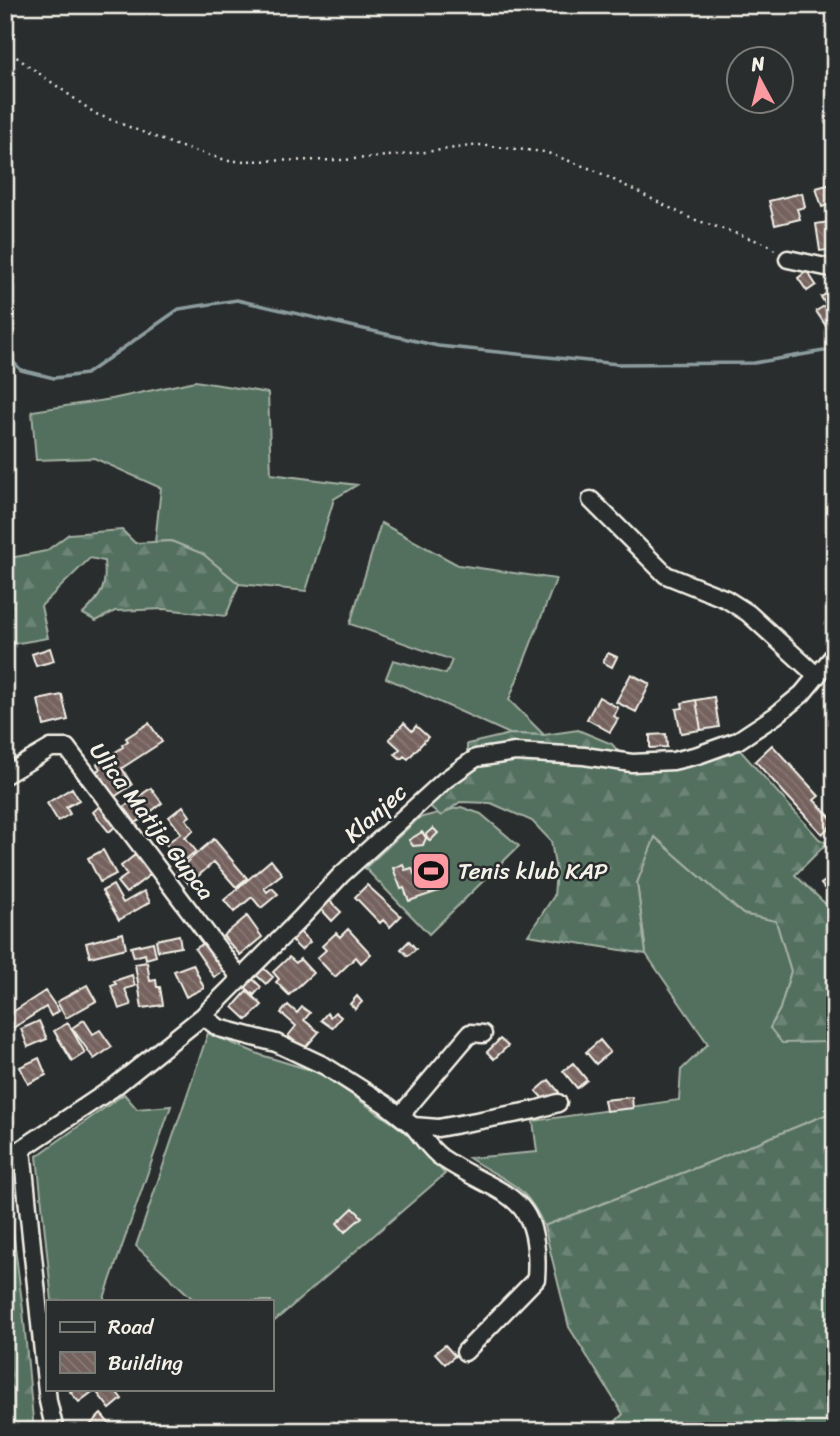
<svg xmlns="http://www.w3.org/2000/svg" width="840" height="1436" font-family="Sriracha,sans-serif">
	<defs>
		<pattern id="forest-firs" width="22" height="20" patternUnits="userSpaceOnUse" patternTransform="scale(1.75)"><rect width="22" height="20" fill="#536f5e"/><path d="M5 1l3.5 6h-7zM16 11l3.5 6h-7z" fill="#6c8475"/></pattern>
		<pattern id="building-back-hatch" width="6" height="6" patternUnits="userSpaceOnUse" patternTransform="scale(1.75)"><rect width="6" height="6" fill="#74625e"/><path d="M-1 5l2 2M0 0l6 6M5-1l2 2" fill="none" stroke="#887975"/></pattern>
	</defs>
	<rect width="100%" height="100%" fill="#2a2d2e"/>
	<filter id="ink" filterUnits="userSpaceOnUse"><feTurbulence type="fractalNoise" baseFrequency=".0143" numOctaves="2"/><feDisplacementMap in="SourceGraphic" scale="14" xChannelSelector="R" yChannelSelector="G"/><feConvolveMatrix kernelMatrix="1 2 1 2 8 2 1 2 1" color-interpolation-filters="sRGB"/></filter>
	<g filter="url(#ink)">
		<!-- grass -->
		<path fill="#536f5e" stroke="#a4b0a3" stroke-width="2" d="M195,381L268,393L271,474L357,485L334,499L306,591L239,584L203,554L171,541L155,542L161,488L94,458L36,460L32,411L112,399Z
			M381,523L458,565L556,579L509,700L544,735L510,734L386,678L393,660L446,674L452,660L350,624Z
			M461,807L481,814L519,846L429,934L365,868L419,818Z
			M654,836L743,914L776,921L791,971L780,1009L770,1028L825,1042L835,1031V1111L698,1167L544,1226C525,1182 505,1182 469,1158L537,1152L533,1121L679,1100L681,1070L708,1044L646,954L637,883Z
			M208,1033L261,1055L320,1073L407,1133L445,1174L271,1324V1301H195L136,1246Z
			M124,1094L137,1109L171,1106L103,1301H52L37,1156Z"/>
		<!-- forest -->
		<path fill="url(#forest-firs)" stroke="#a4b0a3" stroke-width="2" d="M122,530L135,543L171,541L203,554L239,584L226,616L164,609L115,611L96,621L83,614C102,596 107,587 104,561L90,558L41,606L48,638L7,645L5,559L46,551L69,534Z
			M578,730L612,744L633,768L689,766L714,750L738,748L819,839L827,843L795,875L835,913V971L826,981L835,991V1031L825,1042L782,1043L770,1028L780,1009L791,971L776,921L743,914L655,837L637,883L646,954L528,935L554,896L556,871L551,841L532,821L491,803L460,802L441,816L426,803L467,775V744L510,734L544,735Z
			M835,1111V1429L830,1431H606L623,1414L569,1327L544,1226L698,1167Z
			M10,1207L23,1310L34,1431H5V1208Z"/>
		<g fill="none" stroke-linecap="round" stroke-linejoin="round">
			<!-- stream -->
			<path stroke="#8c9c9e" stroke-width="3.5" d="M5,354L21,370L54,378L86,374L179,309L237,300L438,346L618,364L754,363L835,349"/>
		</g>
		<!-- building -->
		<path fill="url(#building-back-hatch)" stroke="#f4f1e8" stroke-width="2" d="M835,183V203L822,207L816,188Z
			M802,193L805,207L797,209L800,219L775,225L769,201Z
			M835,221V249L820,251L816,224Z
			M807,271L816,285L807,291L798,278Z
			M829,292L832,297L835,295V324L828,329L816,311L826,305L821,297Z
			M50,648L54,661L36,666L32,654Z
			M608,653L617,657L612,667L603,662Z
			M631,674L650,684L636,712L616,702Z
			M62,695L68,720L44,726L38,700Z
			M599,697L618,708L614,716L618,719L610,732L587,719Z
			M714,697L719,727L701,730L696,700Z
			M696,700L701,730L681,733L676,709L683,708L682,703Z
			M149,723L162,742L122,768L132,785L114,797L97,771L100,769L97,764L123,747L122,745L128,741L126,738Z
			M404,723L412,731L416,726L428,737L408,759L404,756L401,759L395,754L400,749L389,739Z
			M666,734L667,747L650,748V735Z
			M772,745L819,796L814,800L835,822L822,834L755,761Z
			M72,788L79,800L66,807L70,814L58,821L47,803Z
			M151,788L162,803L136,823L124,807Z
			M101,805L117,825L109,832L93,812Z
			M183,806L190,816L186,819L194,830L185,837L196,851L181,863L166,844L181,833L169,817Z
			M433,828L438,833L430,841L425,835Z
			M422,832L426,838L423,845L413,846L409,840Z
			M214,839L247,878L236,887L214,862L189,884L177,870Z
			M103,850L116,874L100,882L88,858Z
			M135,855L141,863L146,860L155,871L126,893L117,882L127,875L121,866Z
			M271,860L282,874L264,888L267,892L272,888L278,894L261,908L252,897L234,912L224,900Z
			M403,864L405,870L412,868L414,874L425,870L426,874L432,872L439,891L409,901L404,888L401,889L393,868Z
			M835,874V902L821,884Z
			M113,885L123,903L144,891L150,902L119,920L102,891Z
			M367,885L401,916L390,927L383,920L380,923L355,897Z
			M329,900L341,912L332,921L320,908Z
			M247,916L262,937L240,955L223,936Z
			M348,929L371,954L361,963L356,957L335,977L317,958L326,950L322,946L336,933L340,937Z
			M299,931L310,942L301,950L291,940Z
			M123,933L126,948L90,957L86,943Z
			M179,935L181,947L158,951L156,940Z
			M210,939L230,967L214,977L195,949Z
			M409,941L416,949L408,956L401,949Z
			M153,942L156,956L146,959L145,954L134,957L131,947Z
			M289,957L296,963L300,959L313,973L289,995L276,982L279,979L273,972Z
			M147,962L150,981L156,980L157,987H160L163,1005L142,1008L135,964Z
			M193,964L204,988L186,997L174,971Z
			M260,965L273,977L266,984L253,972Z
			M132,975L135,986L125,989L131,1005L119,1009L111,986L116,984L114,981Z
			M253,979L261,987L254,995L245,987Z
			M87,985L96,1001L66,1018L57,1002Z
			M45,991L59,1011L51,1016L46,1007L13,1028L5,1017Z
			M247,991L262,1005L247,1020L233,1007Z
			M357,996L362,1002L355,1009L350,1004Z
			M288,1005L297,1013L302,1007L310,1013L304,1020L319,1032L304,1049L288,1036L296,1026L281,1013Z
			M335,1012L341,1017L332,1028L321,1020L327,1013L330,1017Z
			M84,1020L93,1034L100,1030L112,1047L94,1059L72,1028Z
			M39,1021L47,1039L28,1047L21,1029Z
			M68,1023L85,1053L72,1061L54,1031Z
			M500,1039L508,1046L494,1059L487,1052Z
			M600,1040L610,1052L596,1064L586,1052Z
			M39,1058L46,1075L28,1084L20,1067Z
			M573,1063L587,1080L577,1088L563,1071Z
			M549,1080L559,1092L546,1102L536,1091Z
			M632,1097L633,1108L606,1111L604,1100Z
			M353,1208L362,1217L345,1232L337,1223Z
			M445,1345L455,1356L445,1364L435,1353Z
			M74,1389H114L122,1399L110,1409L95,1390L79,1402L70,1392Z
			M101,1414L113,1428L110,1431H84Z"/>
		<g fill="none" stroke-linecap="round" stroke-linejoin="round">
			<!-- minor casing -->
			<g stroke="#f4f1e8" stroke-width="21">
				<path id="minor" d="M788,259L835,269
					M591,500L666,575L726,599L748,613L817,676
					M5,775L51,748H67L241,979
					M203,1016L219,1028L276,1043L325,1066L385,1104L413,1126L438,1128L535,1110L558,1103
					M400,1116L470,1033L483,1034
					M413,1126C422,1136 431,1151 442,1158C502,1198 542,1190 536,1279L465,1352
					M22,1149L48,1401L55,1431
					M5,1160L113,1088L203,1016L301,918L341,875L445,780L476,758L515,752L584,756L632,763L673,761L698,755L737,741L775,716L802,694L835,654"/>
			</g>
			<!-- path -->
			<path stroke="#f4f1e8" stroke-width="2.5" stroke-dasharray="2 5" stroke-linecap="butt" d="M5,49L96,114L178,146L229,161L343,160L410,154L479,145L545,152L594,170L690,218L767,244L776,251"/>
			<!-- minor -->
			<use href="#minor" stroke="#2a2d2e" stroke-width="16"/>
		</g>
	</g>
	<!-- icons -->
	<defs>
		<g id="stadium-square" transform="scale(2.0125)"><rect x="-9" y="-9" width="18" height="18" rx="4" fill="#ff9aa2" stroke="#2a2d2e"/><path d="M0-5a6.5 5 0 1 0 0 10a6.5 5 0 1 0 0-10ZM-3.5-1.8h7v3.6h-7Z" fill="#111"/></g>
	</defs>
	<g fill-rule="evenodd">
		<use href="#stadium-square" x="431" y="871"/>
	</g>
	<g text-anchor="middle" stroke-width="5" stroke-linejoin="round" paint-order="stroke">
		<!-- street labels -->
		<g font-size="23" fill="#f4f1e8" stroke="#2a2d2e">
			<text transform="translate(375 813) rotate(-42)" y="8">Klanjec</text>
			<text transform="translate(152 821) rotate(53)" y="8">Ulica Matije Gupca</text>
		</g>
		<!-- poi labels -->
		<g font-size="23" fill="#f4f1e8" stroke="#2a2d2e" text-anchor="start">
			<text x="458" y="879">Tenis klub KAP</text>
		</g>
	</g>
	<!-- margin -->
	<rect width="840" height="1436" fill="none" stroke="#2a2d2e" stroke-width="28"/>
	<rect x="14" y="14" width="812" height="1408" fill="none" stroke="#f4f1e8" stroke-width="2.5" filter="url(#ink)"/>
	<!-- legend -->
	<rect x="46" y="1300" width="228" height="91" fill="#2a2d2e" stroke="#7b7b78" stroke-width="2"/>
	<rect x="60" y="1322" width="35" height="10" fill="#2a2d2e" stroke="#7b7b78" stroke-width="2"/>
	<text x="108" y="1334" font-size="21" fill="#f4f1e8">Road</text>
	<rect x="60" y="1352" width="35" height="21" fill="url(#building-back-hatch)" stroke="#7b7b78" stroke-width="2"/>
	<text x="108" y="1370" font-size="21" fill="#f4f1e8">Building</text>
	<!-- north arrow -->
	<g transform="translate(760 80) rotate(353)"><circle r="33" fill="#2a2d2e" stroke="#7b7b78" stroke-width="2"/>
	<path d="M0-5L12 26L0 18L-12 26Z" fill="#ff9aa2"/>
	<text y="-10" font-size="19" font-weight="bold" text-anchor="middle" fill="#f4f1e8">N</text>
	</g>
</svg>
